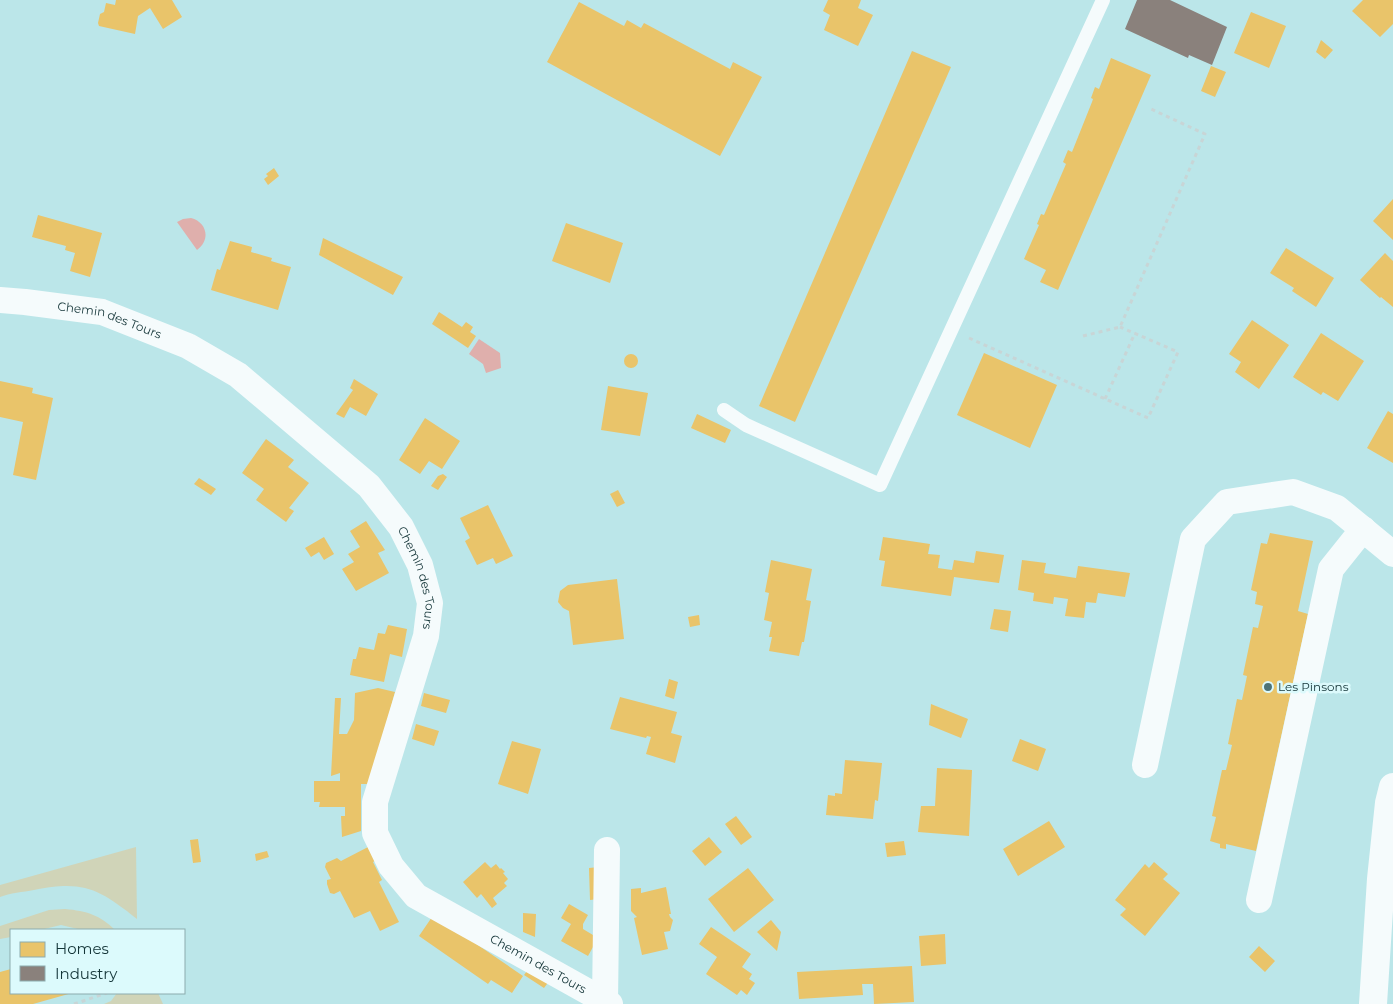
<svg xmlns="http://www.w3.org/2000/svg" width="1393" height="1004" font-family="Montserrat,sans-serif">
	<rect width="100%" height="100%" fill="#bbe6e9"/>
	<!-- green -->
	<path fill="#d0d4b8" d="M136,847L137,919C99,889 84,880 34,890C23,892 10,893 0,897V885Z
		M65,909C87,911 100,915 115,930H82L61,925L40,930H11V937L0,939V926L49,910Z
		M117,993H158L163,1004H104L111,1001Z"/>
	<!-- water -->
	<path fill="#dfafac" d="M191,218C207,222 211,240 197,250L177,222L183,219Z
		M479,339L500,353L501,368L486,373L483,364L469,354Z"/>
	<!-- homes -->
	<path fill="#e9c46a" d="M116,0H172L182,17L163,29L150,8L138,16L135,34L99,26L98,23L100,14L104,12L106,3L115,5Z
		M828,0H861L858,8L873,15L858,46L824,30L830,15L823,11Z
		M1363,0H1393V24L1380,37L1352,11Z
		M579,2L624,26L627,20L641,28L644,23L730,69L733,62L762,77L720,156L547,62Z
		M1251,12L1286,26L1269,68L1234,53Z
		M1321,40L1333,50L1325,59L1316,52Z
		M912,51L951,67L795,422L759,406Z
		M1111,58L1151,75L1058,290L1040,282L1046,270L1024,259L1039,225L1037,224L1041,214L1044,215L1066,164L1063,162L1068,150L1072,152L1092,102L1093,99L1091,98L1095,87L1099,89Z
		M1211,66L1226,72L1215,97L1201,91Z
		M274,168L279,176L268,185L264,179L268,176L266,174Z
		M1393,199V240L1373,221Z
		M38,215L102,233L90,277L70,271L75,253L65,250L66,246L32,237Z
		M566,223L623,243L610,283L552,261Z
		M323,238L403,277L393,295L319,255Z
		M230,241L252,247L251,252L272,258L271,261L291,267L278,310L211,290L217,269L220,270Z
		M1286,248L1334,278L1316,307L1292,291L1294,288L1270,273Z
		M1385,253L1393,261V307L1381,297L1380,298L1360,280Z
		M439,312L462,327L466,322L473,327L470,332L476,336L468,348L432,324Z
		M1252,320L1289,345L1259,389L1235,372L1241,362L1229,354Z
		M1321,333L1364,361L1338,401L1323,392L1321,395L1293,377Z
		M984,353L1057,385L1030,448L957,415Z
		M624 361a7 7 0 1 1 14 0a7 7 0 1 1-14 0Z
		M354,379L378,394L366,416L350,407L344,418L336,414L353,390L350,388Z
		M0,381L33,388L32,393L53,398L36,480L13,475L23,422L0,417Z
		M608,386L648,393L640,436L601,430Z
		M1388,411L1393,414V463L1367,448Z
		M697,414L731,430L725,443L691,428Z
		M425,418L460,441L442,469L429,461L420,474L399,460Z
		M266,439L294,460L288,467L309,483L289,508L294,511L286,522L256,500L264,489L242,473Z
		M443,474L447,477L438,490L431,486L438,476Z
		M199,478L216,489L211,495L194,484Z
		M618,490L625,503L617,507L610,494Z
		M488,505L513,556L496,564L493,558L477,565L465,541L470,538L460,518Z
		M366,521L385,550L378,553L389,573L356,591L342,569L354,562L348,554L360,547L350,531Z
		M1270,533L1313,541L1298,611L1308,614L1256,851L1226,844V849L1220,848V844L1210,841L1216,817L1212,816L1222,770H1226L1232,745L1228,744L1237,699L1242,700L1247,676L1243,675L1253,627L1258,628L1263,606L1255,604L1257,592L1251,590L1261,543L1267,544Z
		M324,537L334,554L324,560L319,552L311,557L305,548Z
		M883,537L930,544L928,554L940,555L938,568L952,570L954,560L974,563L976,551L1004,555L999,583L954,577L951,596L881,586L885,561L879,560Z
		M771,560L812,569L806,600L811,601L804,642H802L799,656L769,651L772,637H769L772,622L764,620L769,593L765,592Z
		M1022,560L1046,563L1044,573L1076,578L1078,566L1130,573L1125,597L1098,593L1096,603L1086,602L1084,618L1065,616L1068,599L1054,597L1053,604L1033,601L1034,593L1018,590Z
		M617,579L624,639L573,645L569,611L563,608L558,602L560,591L568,585Z
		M994,609L1011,611L1008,632L990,629Z
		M699,615L700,625L690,627L688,617Z
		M388,625L407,629L402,657L390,654L384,682L350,675L353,659H356L359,647L374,650L378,633L385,634Z
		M669,679L678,682L674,699L665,696Z
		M378,688L395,692L370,784H361V831L342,837L341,816H345V807H319L320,802H314V781H340V773L331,776L335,698H341L339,734H347L354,720L355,693Z
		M424,693L450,700L446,713L421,706Z
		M620,697L677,712L671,733L682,736L675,763L646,754L651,737L647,736L646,738L610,729Z
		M931,704L968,719L961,738L929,725Z
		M416,724L439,731L434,746L412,739Z
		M1020,739L1046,749L1038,771L1012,761Z
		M512,741L541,749L528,794L498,784Z
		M845,760L882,763L878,801L875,800L873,819L826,815L828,795L835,796V793L842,794Z
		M937,768L972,770L969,836L918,832L921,806H935Z
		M736,816L752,837L741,845L725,824Z
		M1049,821L1065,847L1018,876L1003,849Z
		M709,837L722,852L705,866L692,851Z
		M198,839L201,862L193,863L190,840Z
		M904,841L906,855L887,857L885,843Z
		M370,846L377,860L373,862L382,880L379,882L399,922L380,931L370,911L354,918L340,891L334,894L330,893L327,884V880L331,879L325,867L326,863L337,858L341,861Z
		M267,851L269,857L256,861L255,854Z
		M485,862L491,868L496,864L500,869L501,868L505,872L503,873L508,879L504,883L507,886L493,898L497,904L492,908L481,894L477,898L463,882Z
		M1154,862L1168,874L1163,879L1180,893L1145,936L1120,915L1126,909L1115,900L1145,864L1149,868Z
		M599,867V899L590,900L589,868Z
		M748,868L774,900L734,932L708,899Z
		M666,887L671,914H669L670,917L673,920L670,931L664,932L668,949L642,955L634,918L637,917L631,911V889L641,888V893Z
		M569,904L588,915L583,924V929L598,938L588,956L561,941L571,924L561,918Z
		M523,913L536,914L535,937L523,932Z
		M432,917L453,928L523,976L512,993L491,980L488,984L419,936Z
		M771,920L781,932L777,951L757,932Z
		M711,927L751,954L742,967L752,974L749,979L755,983L747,995L741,990L737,995L706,974L717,957L699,944Z
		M945,934L946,964L921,966L919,936Z
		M1259,946L1275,961L1265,972L1249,957Z
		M912,966L914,1002L874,1004L873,984H862L863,995L799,999L797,972Z
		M530,967L550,980L544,988L524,975Z
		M11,969V993H72L33,1004H0V972Z"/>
	<!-- industry -->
	<path fill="#8a817c" d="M1137,0H1170L1227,27L1212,65L1189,55L1188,58L1125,29Z"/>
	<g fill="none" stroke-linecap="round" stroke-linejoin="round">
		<!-- path -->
		<path stroke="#c8d5d6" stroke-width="3" stroke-dasharray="4 4" stroke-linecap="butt" d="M1083,336L1120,327L1205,134L1151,109
			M969,338L1148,418L1178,352L1120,327
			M1105,399L1135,333
			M74,1004L107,993"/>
		<!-- service -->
		<path stroke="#f5fbfc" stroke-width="14" d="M724,410L746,425L880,485L1103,0"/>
		<!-- minor -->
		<g stroke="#f5fbfc" stroke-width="26">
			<path id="s1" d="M0,300L25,302L102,312L188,346L238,375L369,486L401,527L420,565L430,603L426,636L375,802V833L391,866L416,896L610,1004"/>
			<path d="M1145,765L1193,539L1227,502L1293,492L1337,508L1393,554"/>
			<path d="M1259,900L1331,569L1363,529"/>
			<path d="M605,1001L607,850"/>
		</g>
		<!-- primary -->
		<path stroke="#f5fbfc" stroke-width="28" d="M1373,1004L1381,879L1389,803L1393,787"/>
	</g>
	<!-- markers -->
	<circle fill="#4e7376" stroke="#dcfafc" stroke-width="2" cx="1268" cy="687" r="5"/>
	<g text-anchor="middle" stroke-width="5" stroke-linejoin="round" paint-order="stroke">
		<!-- street labels -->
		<g font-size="12" fill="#143538" stroke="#dcfafc">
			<text dy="4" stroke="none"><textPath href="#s1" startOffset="112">Chemin des Tours</textPath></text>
			<text dy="4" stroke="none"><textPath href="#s1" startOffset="531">Chemin des Tours</textPath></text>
			<text dy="4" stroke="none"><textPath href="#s1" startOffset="1012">Chemin des Tours</textPath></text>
		</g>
		<!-- poi labels -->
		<g font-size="12" fill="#143538" stroke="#dcfafc" text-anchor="start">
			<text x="1278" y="691">Les Pinsons</text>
		</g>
	</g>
	<!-- legend -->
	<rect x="10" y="929" width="175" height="65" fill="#dcfafc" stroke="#8cabae"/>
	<rect x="20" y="942" width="25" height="15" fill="#e9c46a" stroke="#8cabae"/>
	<text x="55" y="954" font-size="15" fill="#143538">Homes</text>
	<rect x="20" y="966" width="25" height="15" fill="#8a817c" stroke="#8cabae"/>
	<text x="55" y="979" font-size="15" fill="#143538">Industry</text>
</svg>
